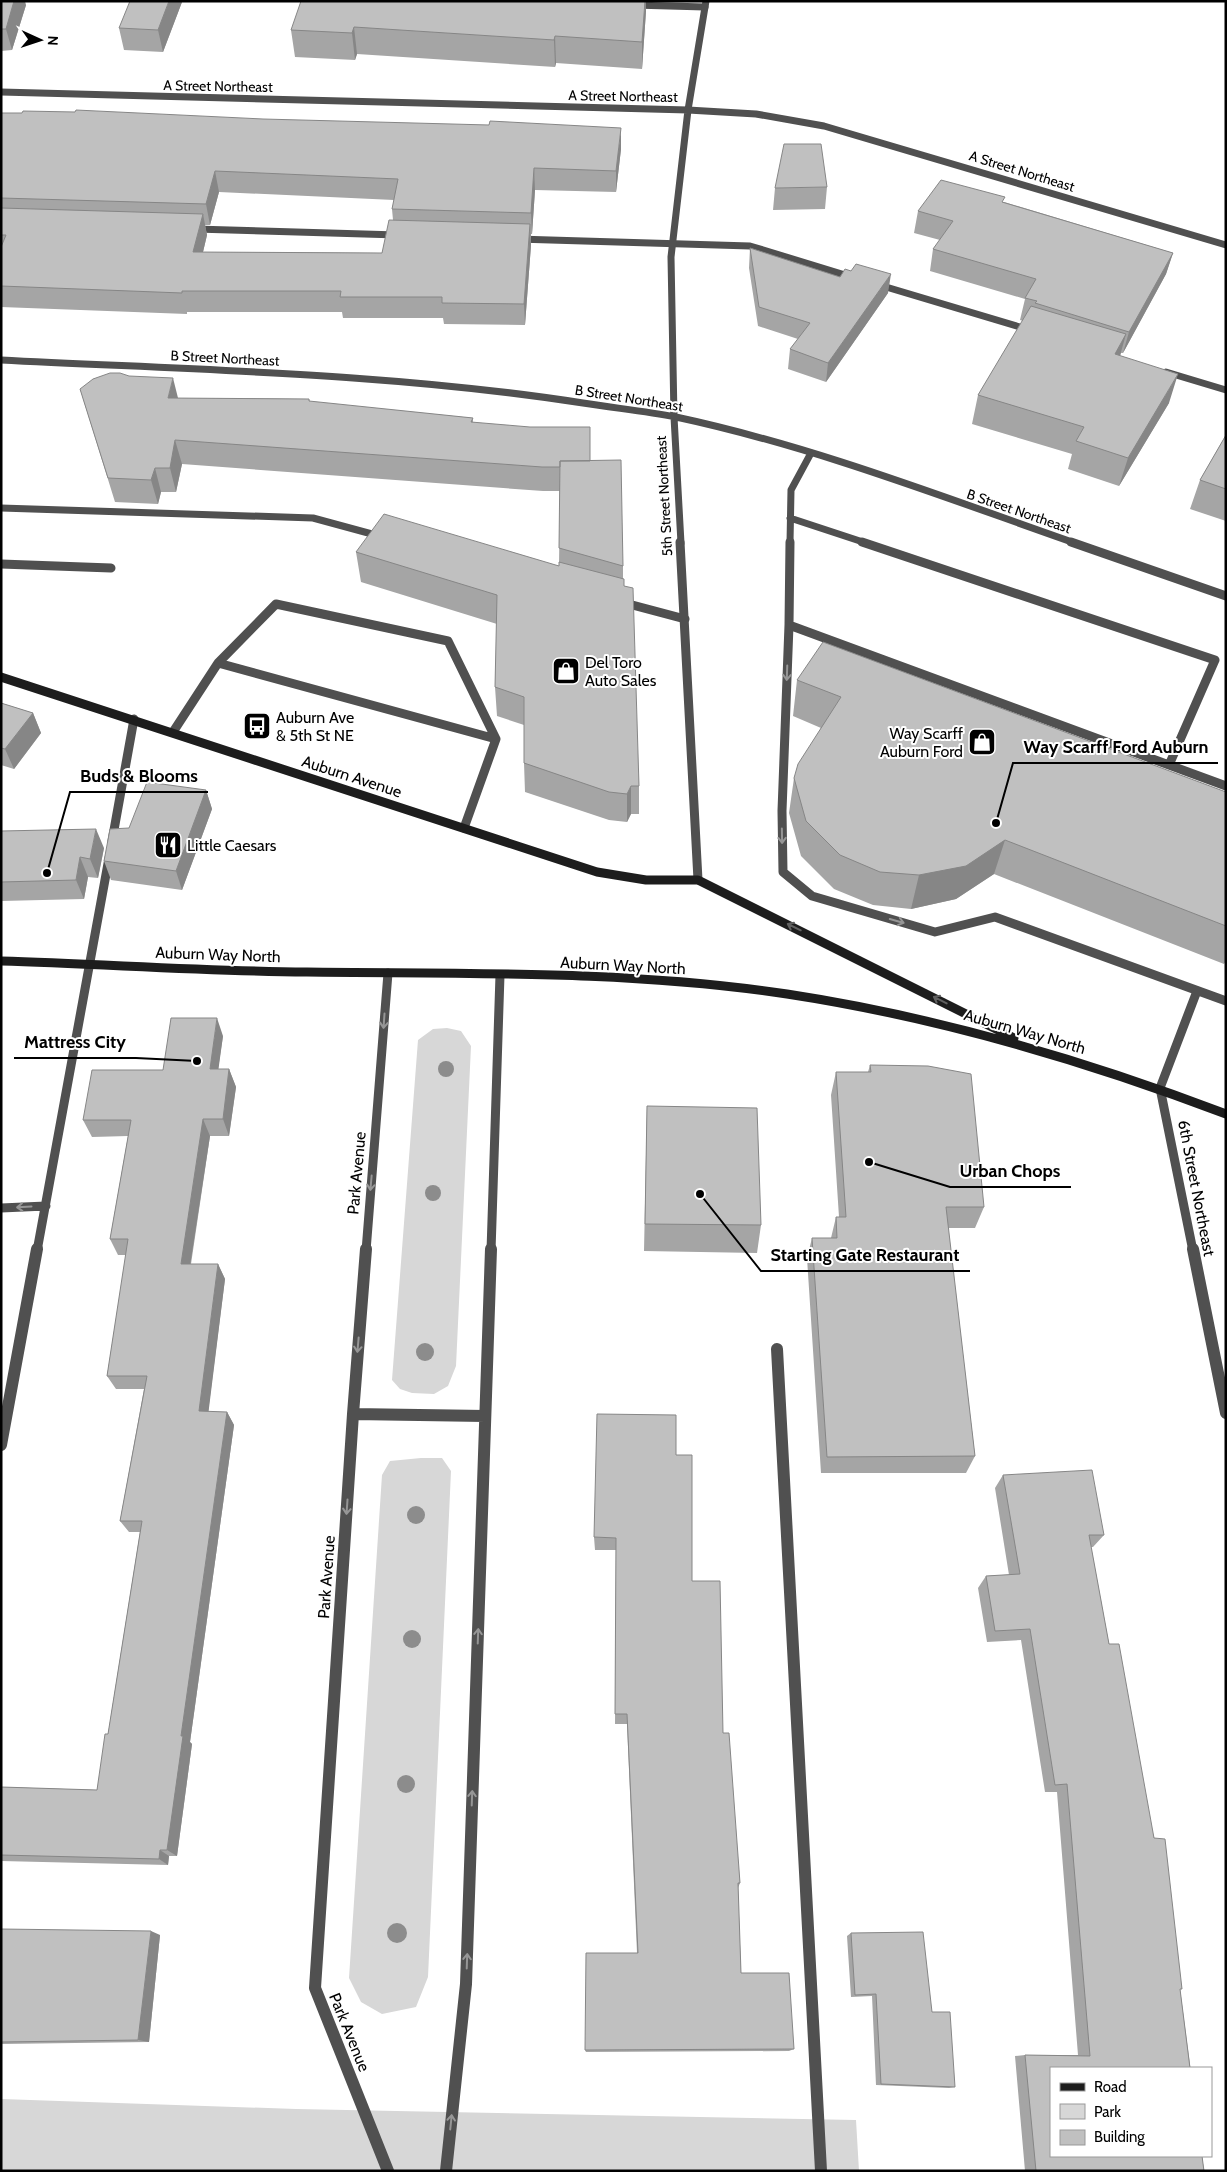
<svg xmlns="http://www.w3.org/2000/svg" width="1227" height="2172" font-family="Cabin,sans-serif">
	<rect width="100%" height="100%" fill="#fff"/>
	<!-- green -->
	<path fill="#d7d7d7" d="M447,1028L461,1031L471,1046L456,1366L448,1386L434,1394L412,1393L400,1389L392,1380L418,1040L433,1029Z
		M421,1458H442L451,1471L428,1977L416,2007L382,2014L361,2002L349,1978L382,1475L390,1461Z
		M1,2099L296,2109L856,2120L859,2171H1Z"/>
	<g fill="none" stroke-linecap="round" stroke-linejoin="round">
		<!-- service-far2 -->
		<path stroke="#505050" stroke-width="7" d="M633,5L705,7
			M195,229L398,235
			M517,239L750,246L855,278
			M876,284L1030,330
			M1166,372L1226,390
			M1,508L313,518L383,537
			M790,518L866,543
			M790,543L791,490L811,453"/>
		<!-- service-far1 -->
		<path stroke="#505050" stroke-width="9" d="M790,542L789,625L1226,786
			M862,542L1215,660L1169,765
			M1,564L111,568
			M621,602L685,619
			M276,604L448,641L496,739L218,663Z
			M789,625L782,811L783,872L812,896L935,932L995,917L1226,1001
			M173,732L218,663
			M464,828L496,739
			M112,841L134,719
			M1160,1088L1197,991
			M1,1208L46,1206
			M37,1251L109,858"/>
		<!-- service -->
		<path stroke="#505050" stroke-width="12" d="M777,1349L821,2171
			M1,1445L37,1249"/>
		<!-- minor-far2 -->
		<path stroke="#505050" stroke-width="7" d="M1,92L688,110L756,114L824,126L1226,245
			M1,360C195,370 391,373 583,403C614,408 645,411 676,417C812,446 943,497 1075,543
			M681,543L674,417L671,257L688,110L706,1"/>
		<!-- minor-far1 -->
		<path stroke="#505050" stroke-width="9" d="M680,542L698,880
			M1071,542L1226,596
			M1160,1088L1193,1251
			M366,1251L388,973
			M491,1251L500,975"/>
		<!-- minor -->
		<path stroke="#505050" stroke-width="12" d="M366,1249L353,1414L315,1988L388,2171
			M1193,1249L1226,1413
			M353,1414L485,1416
			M446,2171L466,1984L491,1249"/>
		<!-- secondary -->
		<path stroke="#1d1d1d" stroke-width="9" d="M1,677L597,872L646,880H698L1014,1038
			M1,961C103,964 205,971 307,972C467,974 628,970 787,994C938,1017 1084,1060 1226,1114"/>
	</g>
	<!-- trees -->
	<g fill="#8c8c8c">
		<circle cx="446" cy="1069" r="8"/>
		<circle cx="433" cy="1193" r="8"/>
		<circle cx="425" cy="1352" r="9"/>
		<circle cx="416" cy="1515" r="9"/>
		<circle cx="412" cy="1639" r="9"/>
		<circle cx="406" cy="1784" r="9"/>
		<circle cx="397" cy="1933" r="10"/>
	</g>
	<!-- wall -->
	<path fill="#a5a5a5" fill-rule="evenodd" d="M1,1L26,5L12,50L1,51Z
		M182,2L163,52L124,50L119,28Z
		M646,11L642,69L556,63L555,67L357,54L355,60L295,57L291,30Z
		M1,113L621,149L616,192L535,190L532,234H531V245L525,325L444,324L443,318H343L342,312H187V314L1,307ZM219,192L394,200L392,209L393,220L382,253L203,252L207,235L205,225H210Z
		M827,187L825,209L773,210L775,188Z
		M1004,202L1173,253L1166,274L1123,353H1121L1120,356L1169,403L1119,486L1068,469L1072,454L972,424L978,395L1023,321L1020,320L1025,299L930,271L933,249L940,240L914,233L918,211Z
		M750,248L888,293L826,382L788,369L790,349L798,339L758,326L749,268Z
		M80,389L178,398L309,399L310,402L473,418V422L591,461L623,566V579L639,786V814H631L627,822L609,820L525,792L524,763V725L497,716L495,687L497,624L361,582L356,552L559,566L560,491H543L182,464L176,492H161L158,504L115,502Z
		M1226,435V521L1190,509L1200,480Z
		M797,680L1226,792V961L1224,964L994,874L956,899L911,909L873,905L834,889L801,856L789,813L794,778L821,728L793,716Z
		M1,703L33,713L41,733L14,769L1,765Z
		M206,790L212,809L182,890L111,880L104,861L129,828Z
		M1,831L104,848L98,878L88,877L84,899L1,901Z
		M223,1036L218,1069H229L236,1087L229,1136H210L191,1264H218L225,1279L208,1412H227L234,1425L190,1742L192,1744L177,1856H169L168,1865L1,1861V1787L97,1790L108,1734L140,1532H129L120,1521L144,1389H116L107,1376L126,1255H118L110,1239L128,1136L92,1137L83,1120L163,1070Z
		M870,1065L984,1207L975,1228H948L975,1456L966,1473H821L807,1258L812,1238H831L836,1217H839L831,1095L836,1072H868Z
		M647,1106L761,1225L757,1253L644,1251Z
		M676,1455L692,1581L723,1733L740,1883L738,1888L741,1973L794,2049L789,2051L586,2052L585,2050L637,1953L627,1724H615L616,1550H595L594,1537Z
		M1003,1475L1104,1535L1093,1547H1091L1109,1644L1154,1838L1182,1989H1180L1204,2171H1025L1015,2056L1025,2055H1078L1057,1792H1045L1021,1640L987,1642L978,1588L986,1576L1009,1575L995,1488Z
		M1,1929L160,1935L149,2042L1,2044V2045Z
		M851,1933L932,2012L955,2087L949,2088L876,2085L872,1996L851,1997L847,1936Z"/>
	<!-- shaded-wall -->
	<path fill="#868686" d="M14,1H25L26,5L12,50L6,29Z
		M169,1H182V2L163,52L158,30Z
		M645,1H646V11L642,69V42Z
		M354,27L357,54L355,60L352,33Z
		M555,36L556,63L555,67L554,40Z
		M621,128V149L616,192V171Z
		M534,168L535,190L532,234L531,213Z
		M215,171L219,192L210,225L206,204Z
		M203,214L207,235L198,273L193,252Z
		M530,224L531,245L525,325L524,304Z
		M1173,253L1166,274L1123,353L1129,332Z
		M891,274L888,293L826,382L828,363Z
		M1126,334L1118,363L1115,354Z
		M1178,374L1169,403L1119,486L1128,458Z
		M173,378L179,402L168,398Z
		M175,440L182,464L176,492L170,468Z
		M155,468L161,492L158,504L151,480Z
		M33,713L41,733L14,769L5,749Z
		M631,786V814L627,822V794Z
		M206,790L212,809L182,890L176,871Z
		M96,829L104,848L98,878L90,859Z
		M1005,840L994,874L956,899L911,909L919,875Z
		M80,857L88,877L84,899L76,880Z
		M217,1018L223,1036L216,1087L210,1069Z
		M229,1069L236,1087L229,1136L223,1119Z
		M203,1119L210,1136L188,1279L181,1264Z
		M218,1264L225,1279L207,1424L199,1411Z
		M227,1412L234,1425L190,1742L192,1744L177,1856L167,1850L181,1736Z
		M160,1850L169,1856L168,1865L159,1859Z
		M151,1931L160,1935L149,2042L138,2040Z"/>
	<!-- building -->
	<path fill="#c0c0c0" stroke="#868686" d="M1,1H14L6,29H1Z
		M130,1H169L158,30L119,28Z
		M301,1H645L642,42L555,36L554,40L354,27L352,33L291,30Z
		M76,110L263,119L489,125L490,121L621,128L616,171L534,168L531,213L392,209L398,179L215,171L206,204L1,198V113H22L23,111L75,112Z
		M784,144H821L827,187L775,188Z
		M941,180L1005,197L1002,202L1173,253L1129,332L1035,303L1037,301L1025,298L1036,279L933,249L953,221L918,211Z
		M1,208L203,214L193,252L382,253L389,220L530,224L524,304L442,303V297H340L341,291H182V293L1,286V247L6,235H1Z
		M750,248L840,277L845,269L851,271L856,264L891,274L828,363L790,349L810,323L759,307Z
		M1031,306L1126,334L1115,354L1178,374L1128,458L1076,441L1084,427L978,395Z
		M110,373H120L129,376L173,378L168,398L309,399V401L473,418L471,422L530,427H590V461H560V467H542L175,440L170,468H155L151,480L108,478L80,389L93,379Z
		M1226,435V489L1200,480Z
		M621,460L623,566L559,548L560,461Z
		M384,514L559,566V562L624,579V586L633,588L639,786H631L627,794L609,792L524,763V697L495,687L497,595L356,552Z
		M823,642L1226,792V926L1005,840L966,866L919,875L880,872L840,855L806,821L794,778L798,764L841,697L797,680Z
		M1,703L33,713L5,749L1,748Z
		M147,782L206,790L176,871L104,861L110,829L129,828Z
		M96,829L90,859L80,857L76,880L1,882V831Z
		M171,1018H217L210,1069H229L223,1119H203L181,1264H218L199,1411L227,1412L181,1736H183L167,1850H160L159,1859L1,1855V1787L97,1790L105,1734H108L142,1521H120L147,1376H107L128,1239H110L131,1120H83L92,1070H163Z
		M870,1065L928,1066L971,1074L984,1207H946L975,1456L827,1457L812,1238H837L836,1217H846L836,1072H871Z
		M647,1106L757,1108L761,1225L645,1224Z
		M597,1414L676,1415V1455H692V1581H720L723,1733H729L740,1883H738L741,1973H789L794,2049L585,2050L586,1953H638L627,1714H615L616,1538L594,1537Z
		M1092,1470L1104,1535H1089L1109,1644H1119L1154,1838L1165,1839L1182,1989H1180L1190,2068H1051V2156H1202L1204,2171H1036L1025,2055L1090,2056L1067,1784L1055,1785L1030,1629L995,1631L986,1576L1020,1574L1003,1475Z
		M1,1929L151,1931L138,2040L1,2042Z
		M923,1932L932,2012H950L955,2087L881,2084L876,1994L855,1995L851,1933Z"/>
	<!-- one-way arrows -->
	<defs><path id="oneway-shaft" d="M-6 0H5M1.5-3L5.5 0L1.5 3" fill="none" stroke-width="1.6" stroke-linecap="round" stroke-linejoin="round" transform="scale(1.25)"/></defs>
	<g stroke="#969696">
		<use href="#oneway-shaft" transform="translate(787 673) rotate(92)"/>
		<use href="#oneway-shaft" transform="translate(782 836) rotate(89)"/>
		<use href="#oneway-shaft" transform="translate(897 921) rotate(16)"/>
		<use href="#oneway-shaft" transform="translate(384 1021) rotate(94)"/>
		<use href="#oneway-shaft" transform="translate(371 1183) rotate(95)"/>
		<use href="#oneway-shaft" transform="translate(24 1207) rotate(177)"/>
		<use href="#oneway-shaft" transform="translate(358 1345) rotate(95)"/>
		<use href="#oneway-shaft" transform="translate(347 1507) rotate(94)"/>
		<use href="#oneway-shaft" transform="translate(478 1636) rotate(-88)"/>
		<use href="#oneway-shaft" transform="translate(472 1798) rotate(-88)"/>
		<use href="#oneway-shaft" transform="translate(467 1961) rotate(-88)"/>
		<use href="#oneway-shaft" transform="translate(451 2122) rotate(-84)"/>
	</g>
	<g stroke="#616161">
		<use href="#oneway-shaft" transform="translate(794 927) rotate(-154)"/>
		<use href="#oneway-shaft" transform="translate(940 1000) rotate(-153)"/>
	</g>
	<!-- icons -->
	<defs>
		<g id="shop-square" transform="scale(1.4375)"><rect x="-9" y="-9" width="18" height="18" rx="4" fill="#000" stroke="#fff"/><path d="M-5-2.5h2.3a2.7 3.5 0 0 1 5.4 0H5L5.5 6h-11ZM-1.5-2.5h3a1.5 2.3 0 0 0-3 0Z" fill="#fff"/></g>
		<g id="bus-square" transform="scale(1.4375)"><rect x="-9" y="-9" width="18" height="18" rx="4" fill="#000" stroke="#fff"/><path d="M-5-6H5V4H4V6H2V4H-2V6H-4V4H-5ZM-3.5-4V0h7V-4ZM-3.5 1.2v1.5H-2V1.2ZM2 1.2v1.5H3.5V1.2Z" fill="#fff"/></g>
		<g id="restaurant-square" transform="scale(1.4375)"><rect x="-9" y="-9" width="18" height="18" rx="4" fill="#000" stroke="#fff"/><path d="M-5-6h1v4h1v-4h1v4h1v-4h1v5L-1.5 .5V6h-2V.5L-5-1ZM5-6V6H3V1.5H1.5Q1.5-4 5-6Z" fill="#fff"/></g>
	</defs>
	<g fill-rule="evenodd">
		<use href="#shop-square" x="566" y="671"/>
		<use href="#bus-square" x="257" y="726"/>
		<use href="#shop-square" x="982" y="742"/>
		<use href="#restaurant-square" x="168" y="845"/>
	</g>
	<g text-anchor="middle" stroke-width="4" stroke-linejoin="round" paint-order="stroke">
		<!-- far-street labels -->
		<g font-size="14" fill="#000" stroke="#fff">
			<text transform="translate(218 86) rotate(1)" y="5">A Street Northeast</text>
			<text transform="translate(623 96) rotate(1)" y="5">A Street Northeast</text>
			<text transform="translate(1022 171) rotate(17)" y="5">A Street Northeast</text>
			<text transform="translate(225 358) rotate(3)" y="5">B Street Northeast</text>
			<text transform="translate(629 398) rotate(9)" y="5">B Street Northeast</text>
			<text transform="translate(664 496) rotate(-93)" y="5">5th Street Northeast</text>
			<text transform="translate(1019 511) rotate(19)" y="5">B Street Northeast</text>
		</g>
		<!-- poi labels -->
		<g font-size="16" fill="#000" stroke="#fff" text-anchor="start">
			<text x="585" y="668">Del Toro<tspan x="585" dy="18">Auto Sales</tspan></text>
			<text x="276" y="723">Auburn Ave<tspan x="276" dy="18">&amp; 5th St NE</tspan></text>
			<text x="963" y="739" text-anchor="end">Way Scarff<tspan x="963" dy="18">Auburn Ford</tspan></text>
			<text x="187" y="851">Little Caesars</text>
		</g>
		<!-- street labels -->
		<g font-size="16" fill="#000" stroke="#fff">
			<text transform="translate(352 776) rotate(18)" y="6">Auburn Avenue</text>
			<text transform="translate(218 954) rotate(2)" y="6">Auburn Way North</text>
			<text transform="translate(623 965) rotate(3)" y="6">Auburn Way North</text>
			<text transform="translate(1025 1031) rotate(16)" y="6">Auburn Way North</text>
			<text transform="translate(356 1173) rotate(-85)" y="6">Park Avenue</text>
			<text transform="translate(1197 1188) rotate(79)" y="6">6th Street Northeast</text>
			<text transform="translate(326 1577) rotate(-86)" y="6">Park Avenue</text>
			<text transform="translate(350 2032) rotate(68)" y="6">Park Avenue</text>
		</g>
	</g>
	<!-- callouts -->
	<path fill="none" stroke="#000" stroke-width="2" d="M996 823L1013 763H1218M47 873L70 792H208M197 1061L136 1058H14M869 1162L950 1187H1071M700 1194L761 1271H970"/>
	<g fill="#000" stroke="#fff" stroke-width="2">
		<circle cx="996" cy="823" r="5"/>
		<circle cx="47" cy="873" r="5"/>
		<circle cx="197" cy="1061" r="5"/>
		<circle cx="869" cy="1162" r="5"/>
		<circle cx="700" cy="1194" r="5"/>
	</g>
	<g font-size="18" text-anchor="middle" font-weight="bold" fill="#000" stroke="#fff" stroke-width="4" stroke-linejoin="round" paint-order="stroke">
		<text x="1116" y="753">Way Scarff Ford Auburn</text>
		<text x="139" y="782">Buds &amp; Blooms</text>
		<text x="75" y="1048">Mattress City</text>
		<text x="1010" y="1177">Urban Chops</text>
		<text x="865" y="1261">Starting Gate Restaurant</text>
	</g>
	<!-- border -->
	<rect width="1227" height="2172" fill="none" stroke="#000000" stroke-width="5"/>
	<!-- legend -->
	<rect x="1050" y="2067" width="162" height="90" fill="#ffffff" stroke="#999999"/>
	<rect x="1060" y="2083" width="25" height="8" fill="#1d1d1d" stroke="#999999"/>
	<text x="1094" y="2092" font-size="15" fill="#000000">Road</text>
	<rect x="1060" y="2104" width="25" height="15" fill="#d7d7d7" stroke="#999999"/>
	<text x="1094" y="2117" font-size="15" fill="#000000">Park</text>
	<rect x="1060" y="2130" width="25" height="15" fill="#c0c0c0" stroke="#999999"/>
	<text x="1094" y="2142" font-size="15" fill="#000000">Building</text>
	<!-- north arrow -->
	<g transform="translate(40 40) rotate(93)" stroke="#ffffff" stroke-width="4" paint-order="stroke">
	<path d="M0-4L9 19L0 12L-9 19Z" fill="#000000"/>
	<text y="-8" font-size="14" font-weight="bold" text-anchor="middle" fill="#000000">N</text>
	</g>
</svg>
